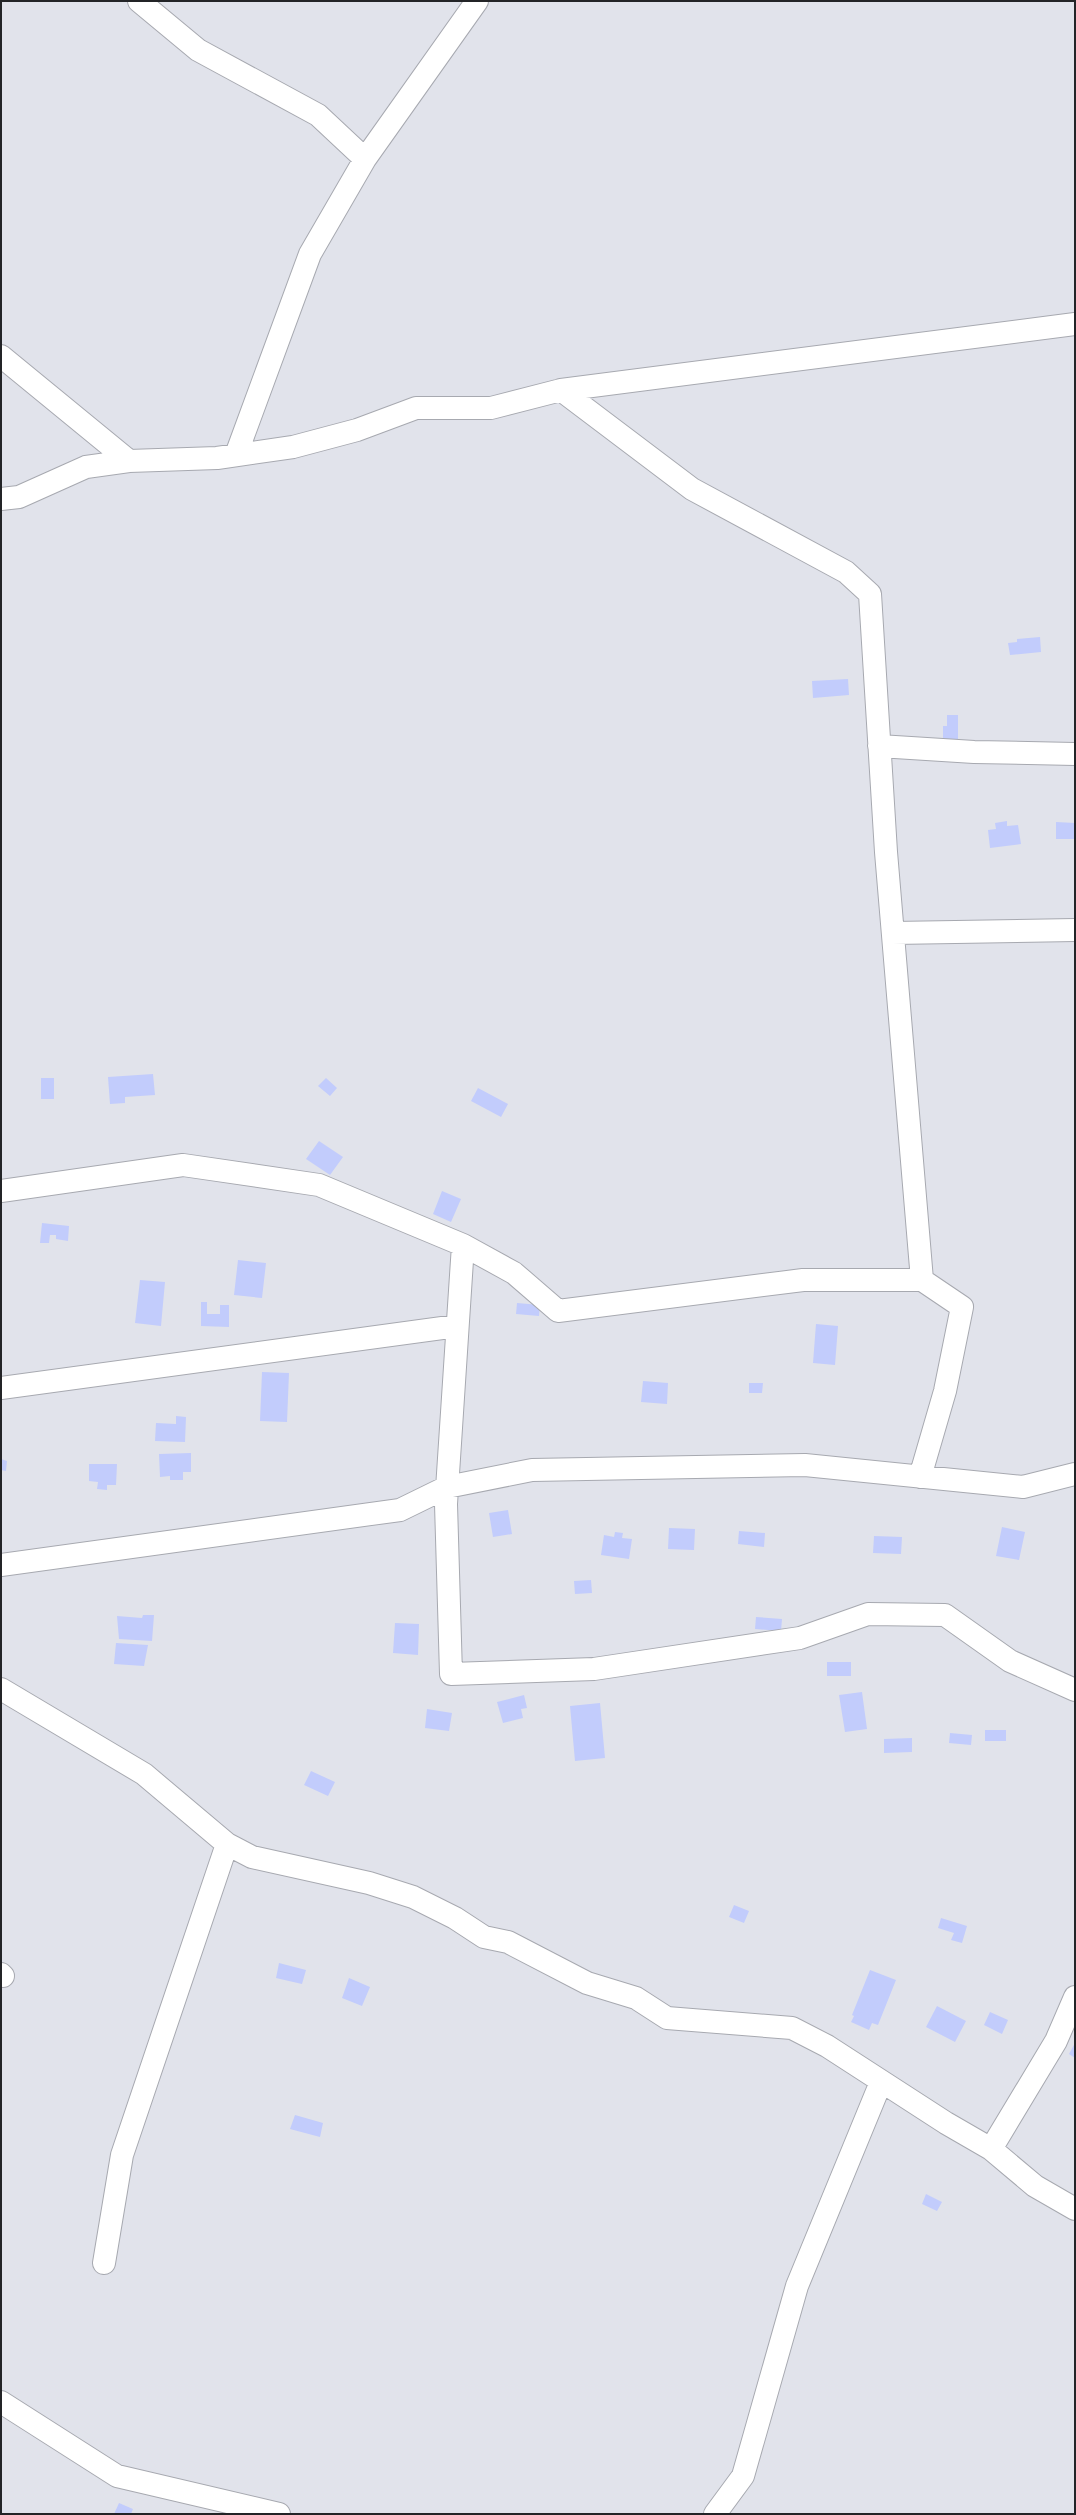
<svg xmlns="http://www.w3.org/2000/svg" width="1076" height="2515" font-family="Raleway,sans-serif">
	<rect width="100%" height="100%" fill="#e1e3eb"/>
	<!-- building -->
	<path fill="#c2ccfc" d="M1040,637L1041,652L1010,655L1008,643L1017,642V639Z
		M848,679L849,695L813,698L812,681Z
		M947,715H958V739H943V726H947Z
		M1007,821V826L1018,825L1021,844L990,848L988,830L996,829L995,823Z
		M1056,822L1075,823V839H1056Z
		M153,1074L155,1095L125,1097V1103L110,1104L108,1077Z
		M41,1078H54V1099H41Z
		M326,1078L337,1088L330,1096L318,1086Z
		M478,1088L508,1104L501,1117L471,1101Z
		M319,1141L343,1157L330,1175L306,1159Z
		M442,1191L461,1199L451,1222L433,1214Z
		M42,1223L69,1226L68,1241L56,1239V1235H50L49,1243H40Z
		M238,1260L266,1263L262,1298L234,1295Z
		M140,1280L165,1282L161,1326L135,1323Z
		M201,1302H207V1314H220V1305H229V1327L201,1326Z
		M517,1303L540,1305L539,1316L516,1314Z
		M816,1324L838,1326L835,1365L813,1363Z
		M262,1372L289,1373L287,1422L260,1421Z
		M643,1381L668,1383L667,1404L641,1402Z
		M749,1383H763L762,1393H749Z
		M176,1416L186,1417L185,1442L155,1441L156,1423L176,1424Z
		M191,1453V1472H183V1480H170V1476L160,1477L159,1454Z
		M1,1459L7,1461L6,1471L1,1470Z
		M89,1464H117L116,1485H107V1490L97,1489L98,1482L89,1481Z
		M508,1510L512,1534L493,1537L489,1513Z
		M1002,1527L1025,1532L1019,1560L996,1556Z
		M669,1528L695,1529L694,1550L668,1549Z
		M739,1531L765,1533L764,1547L738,1544Z
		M615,1532L623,1533L622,1538L632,1539L629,1559L601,1555L604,1535L614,1537Z
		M874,1536L902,1537L901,1554L873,1553Z
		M591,1580L592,1593L575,1594L574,1581Z
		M143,1615H154L152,1641L119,1639L117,1616L142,1618Z
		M756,1617L782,1619L781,1631L755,1629Z
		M395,1623L419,1624L418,1655L393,1653Z
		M116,1643L148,1645L144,1666L114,1664Z
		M827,1662H851V1676H827Z
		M862,1692L867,1729L845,1732L839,1695Z
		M524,1695L527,1708L521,1709L523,1718L503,1723L497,1702Z
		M600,1703L605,1758L575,1761L570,1706Z
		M427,1709L452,1713L449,1731L425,1728Z
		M985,1730H1006V1741H985Z
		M950,1733L972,1735L971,1745L949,1743Z
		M912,1738V1752L884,1753V1739Z
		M311,1771L335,1782L328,1796L304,1785Z
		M734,1905L749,1911L744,1923L729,1917Z
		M941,1918L967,1926L962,1943L951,1940L954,1933L938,1928Z
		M279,1963L306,1970L302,1984L276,1978Z
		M870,1970L896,1980L878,2025L872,2023L869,2030L851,2022L854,2016L852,2015Z
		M349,1978L370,1987L362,2006L342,1998Z
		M937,2006L966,2021L955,2042L926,2027Z
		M990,2012L1008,2020L1002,2034L984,2025Z
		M1075,2043V2058L1069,2054Z
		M295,2115L323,2123L320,2137L290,2129Z
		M926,2194L942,2202L937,2211L922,2204Z
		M119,2503L133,2509L131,2514H114Z"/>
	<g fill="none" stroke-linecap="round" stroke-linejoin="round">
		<!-- minor casing -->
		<g stroke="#a7a9b0" stroke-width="24">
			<path id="minor" d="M139,1L198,50L318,115L365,159
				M1,356L129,461
				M236,455L310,254L365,159L477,1
				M1,499L19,497L86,467L129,461L217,458L293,447L357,430L416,408H491L561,390L1075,324
				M879,746L974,752L1075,754
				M893,933L1075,930
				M1,1191L183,1165L319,1185L463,1245L446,1504L451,1674L594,1669L800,1638L868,1614L945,1615L1010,1661L1075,1690
				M463,1245L514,1273L558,1311L803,1280H922L886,852L870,594L846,572L692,489L561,390
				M1,1388L457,1326
				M920,1477L945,1391L962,1307L922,1280
				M1,1565L400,1510L447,1487L532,1470L805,1465L1023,1487L1075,1474
				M1,1689L144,1774L227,1844L252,1857L369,1883L413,1897L455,1918L484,1937L508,1942L587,1983L636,1998L667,2018L792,2028L827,2046L946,2123L991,2149L1035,2186L1075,2209
				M1,1974L3,1976
				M991,2149L1056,2041L1075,1997
				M104,2263L122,2155L227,1844
				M1,2402L117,2476L279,2514
				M715,2514L743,2476L797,2286L881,2082"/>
		</g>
		<!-- minor -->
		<use href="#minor" stroke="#fff" stroke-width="22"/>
	</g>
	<!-- border -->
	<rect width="1076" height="2515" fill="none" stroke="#232427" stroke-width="4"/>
</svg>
